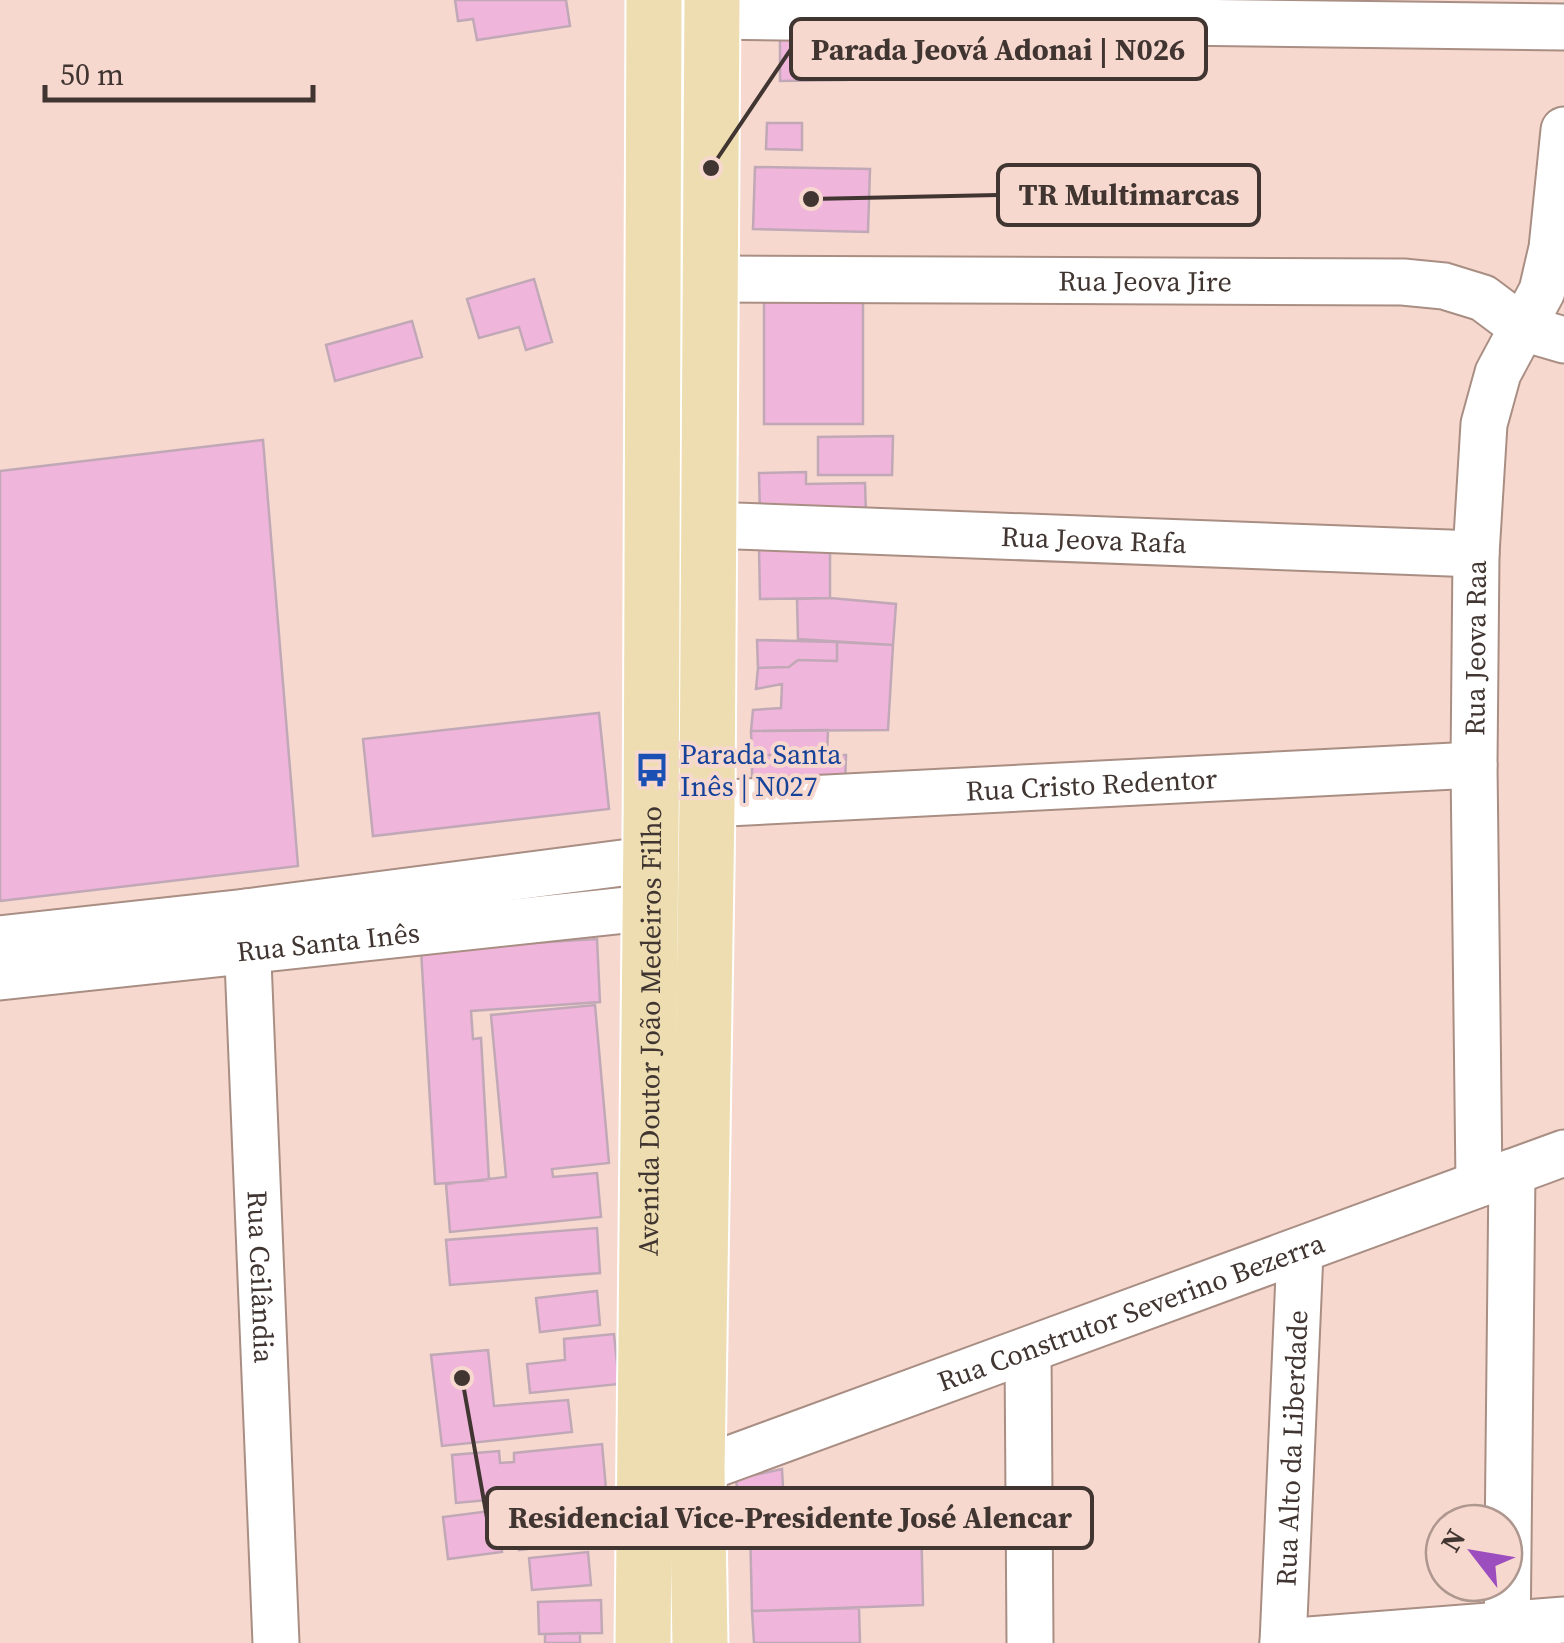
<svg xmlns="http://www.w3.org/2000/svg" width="1564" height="1643" font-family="'Source Serif 4',serif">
	<rect width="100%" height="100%" fill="#f6d8ce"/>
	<!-- building -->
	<path fill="#f0b5db" stroke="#c1a8b7" stroke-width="2.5" d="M455,0H566L570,26L477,40L473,19L458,21Z
		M845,39L846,80L780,81V40Z
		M767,123H802V150L766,149Z
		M755,167L870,169L868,232L753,229Z
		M534,279L552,342L526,350L519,327L479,338L467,299Z
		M863,299V424H764V300Z
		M412,321L422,357L335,381L326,345Z
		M893,436L892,475H818V437Z
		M263,440L298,866L0,901V471Z
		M806,472V484L865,483L866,515L760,517L759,473Z
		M830,548V598L760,599L759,549Z
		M830,598L896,604L893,645L798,639L797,599Z
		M757,640L837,642V661L798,660L789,667L758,668Z
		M837,642L893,645L888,730L751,731L753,710L781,708L782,684L756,689L758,668L789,667L798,660L837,661Z
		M599,713L609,809L373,836L363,739Z
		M828,730L827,755H752L751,731Z
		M752,755H846L845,786L752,785Z
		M597,939L600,1002L471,1011L473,1039L481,1038L489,1180L435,1184L421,950Z
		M595,1005L609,1163L552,1169L553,1177L597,1173L601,1217L450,1232L446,1184L506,1177L491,1015Z
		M597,1228L600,1273L450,1285L446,1240Z
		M597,1291L600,1325L540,1332L536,1298Z
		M614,1334L619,1384L530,1393L527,1364L565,1360L564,1339Z
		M488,1350L494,1406L568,1400L572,1432L442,1446L431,1355Z
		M602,1444L606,1489L456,1503L452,1455L499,1451L500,1463L514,1462V1453Z
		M782,1469L785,1524L741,1526L736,1479Z
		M601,1497L607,1539L519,1550L516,1527L499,1529L502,1552L448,1559L443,1517Z
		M921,1519L923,1605L752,1611L750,1525Z
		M588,1552L591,1585L532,1590L529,1558Z
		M601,1600L602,1633L539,1634L538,1602Z
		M859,1608L860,1643H754L752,1611Z
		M580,1633V1643H545V1634Z"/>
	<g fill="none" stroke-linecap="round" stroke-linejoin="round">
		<!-- minor casing -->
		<g stroke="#a98e84" stroke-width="49">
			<g id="minor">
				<path d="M711,16L1564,27"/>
				<path id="s1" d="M710,279L1403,282L1444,286L1483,298L1523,328L1564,340"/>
				<path id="s2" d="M709,525L1476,554"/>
				<path id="s3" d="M707,804L1474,765"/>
				<path id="s4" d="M246,912L276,1643"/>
				<path d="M0,939L246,912L653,859"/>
				<path id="s5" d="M0,977L654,907"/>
				<path id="s6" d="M1479,1183L1474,765L1476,554L1484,424L1498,373L1542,291L1552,248L1564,130"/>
				<path d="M1028,1352L1030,1643"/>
				<path id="s7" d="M697,1471L1564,1153"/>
				<path d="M1283,1642L1564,1620"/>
				<path id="s8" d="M1283,1643L1300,1252"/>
				<path d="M1507,1643L1512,1172"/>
			</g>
		</g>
		<!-- major casing -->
		<g stroke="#fff" stroke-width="59">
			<g id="major">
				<path id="s9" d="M643,1643C651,1095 653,548 654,0"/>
				<path d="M700,1643L697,1471L707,804L712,0"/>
			</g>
		</g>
		<!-- minor -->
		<use href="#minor" stroke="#fff" stroke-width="45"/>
		<!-- major -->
		<use href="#major" stroke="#edddb1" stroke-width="55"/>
	</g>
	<!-- icons -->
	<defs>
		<g id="bus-bare" transform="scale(2.7)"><path d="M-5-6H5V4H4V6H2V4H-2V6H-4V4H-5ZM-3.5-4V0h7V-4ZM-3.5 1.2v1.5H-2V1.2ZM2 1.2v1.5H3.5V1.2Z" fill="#1a4fb4" stroke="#f6d8ce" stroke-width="2.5" paint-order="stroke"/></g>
	</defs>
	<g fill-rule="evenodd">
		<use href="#bus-bare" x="652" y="770"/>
	</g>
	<g text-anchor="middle" stroke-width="8" stroke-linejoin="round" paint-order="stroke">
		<!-- street labels -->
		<g font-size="28" fill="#403531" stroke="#f6d8ce">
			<text dy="10" stroke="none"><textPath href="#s1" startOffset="435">Rua Jeova Jire</textPath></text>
			<text dy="10" stroke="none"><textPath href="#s2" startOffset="385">Rua Jeova Rafa</textPath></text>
			<text dy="10" stroke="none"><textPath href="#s6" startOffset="535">Rua Jeova Raa</textPath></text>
			<text dy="10" stroke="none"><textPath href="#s3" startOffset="385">Rua Cristo Redentor</textPath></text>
			<text dy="10" stroke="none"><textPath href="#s5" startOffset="330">Rua Santa Inês</textPath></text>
			<text dy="10" stroke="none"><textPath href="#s9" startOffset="612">Avenida Doutor João Medeiros Filho</textPath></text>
			<text dy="10" stroke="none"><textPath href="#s4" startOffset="365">Rua Ceilândia</textPath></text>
			<text dy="10" stroke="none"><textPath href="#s7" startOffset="462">Rua Construtor Severino Bezerra</textPath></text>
			<text dy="10" stroke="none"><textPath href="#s8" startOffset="195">Rua Alto da Liberdade</textPath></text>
		</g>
		<!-- transit labels -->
		<g font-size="28" fill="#164399" stroke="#f6d8ce" text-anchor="start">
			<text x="680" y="764">Parada Santa<tspan x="680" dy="32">Inês | N027</tspan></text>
		</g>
	</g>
	<!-- callouts -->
	<path fill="none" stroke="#403531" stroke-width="4" d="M711 168L791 49M811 199L998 195M462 1378L487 1518"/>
	<g fill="#403531" stroke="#f6d8ce" stroke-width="4">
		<circle cx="711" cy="168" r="10"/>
		<circle cx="811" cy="199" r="10"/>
		<circle cx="462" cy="1378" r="10"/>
	</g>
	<g fill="#f6d8ce" stroke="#403531" stroke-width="4">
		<rect x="791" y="19" width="415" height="60" rx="10"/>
		<rect x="998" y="165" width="261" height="60" rx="10"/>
		<rect x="487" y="1488" width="605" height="60" rx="10"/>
	</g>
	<g font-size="30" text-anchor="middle" font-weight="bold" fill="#403531">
		<text x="998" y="60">Parada Jeová Adonai | N026</text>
		<text x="1129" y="205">TR Multimarcas</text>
		<text x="790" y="1528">Residencial Vice-Presidente José Alencar</text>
	</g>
	<!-- north arrow -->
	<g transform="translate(1474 1553) rotate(301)"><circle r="48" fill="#f6d8ce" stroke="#ad978f" stroke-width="2.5"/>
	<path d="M0-8L18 38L0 25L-18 38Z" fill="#9d4ebe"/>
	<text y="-15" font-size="28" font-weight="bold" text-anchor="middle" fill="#403531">N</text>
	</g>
	<!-- scale -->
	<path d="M45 85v15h268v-15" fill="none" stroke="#403531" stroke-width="5"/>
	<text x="60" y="85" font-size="30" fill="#403531" stroke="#f6d8ce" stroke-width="8" paint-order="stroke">50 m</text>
</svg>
